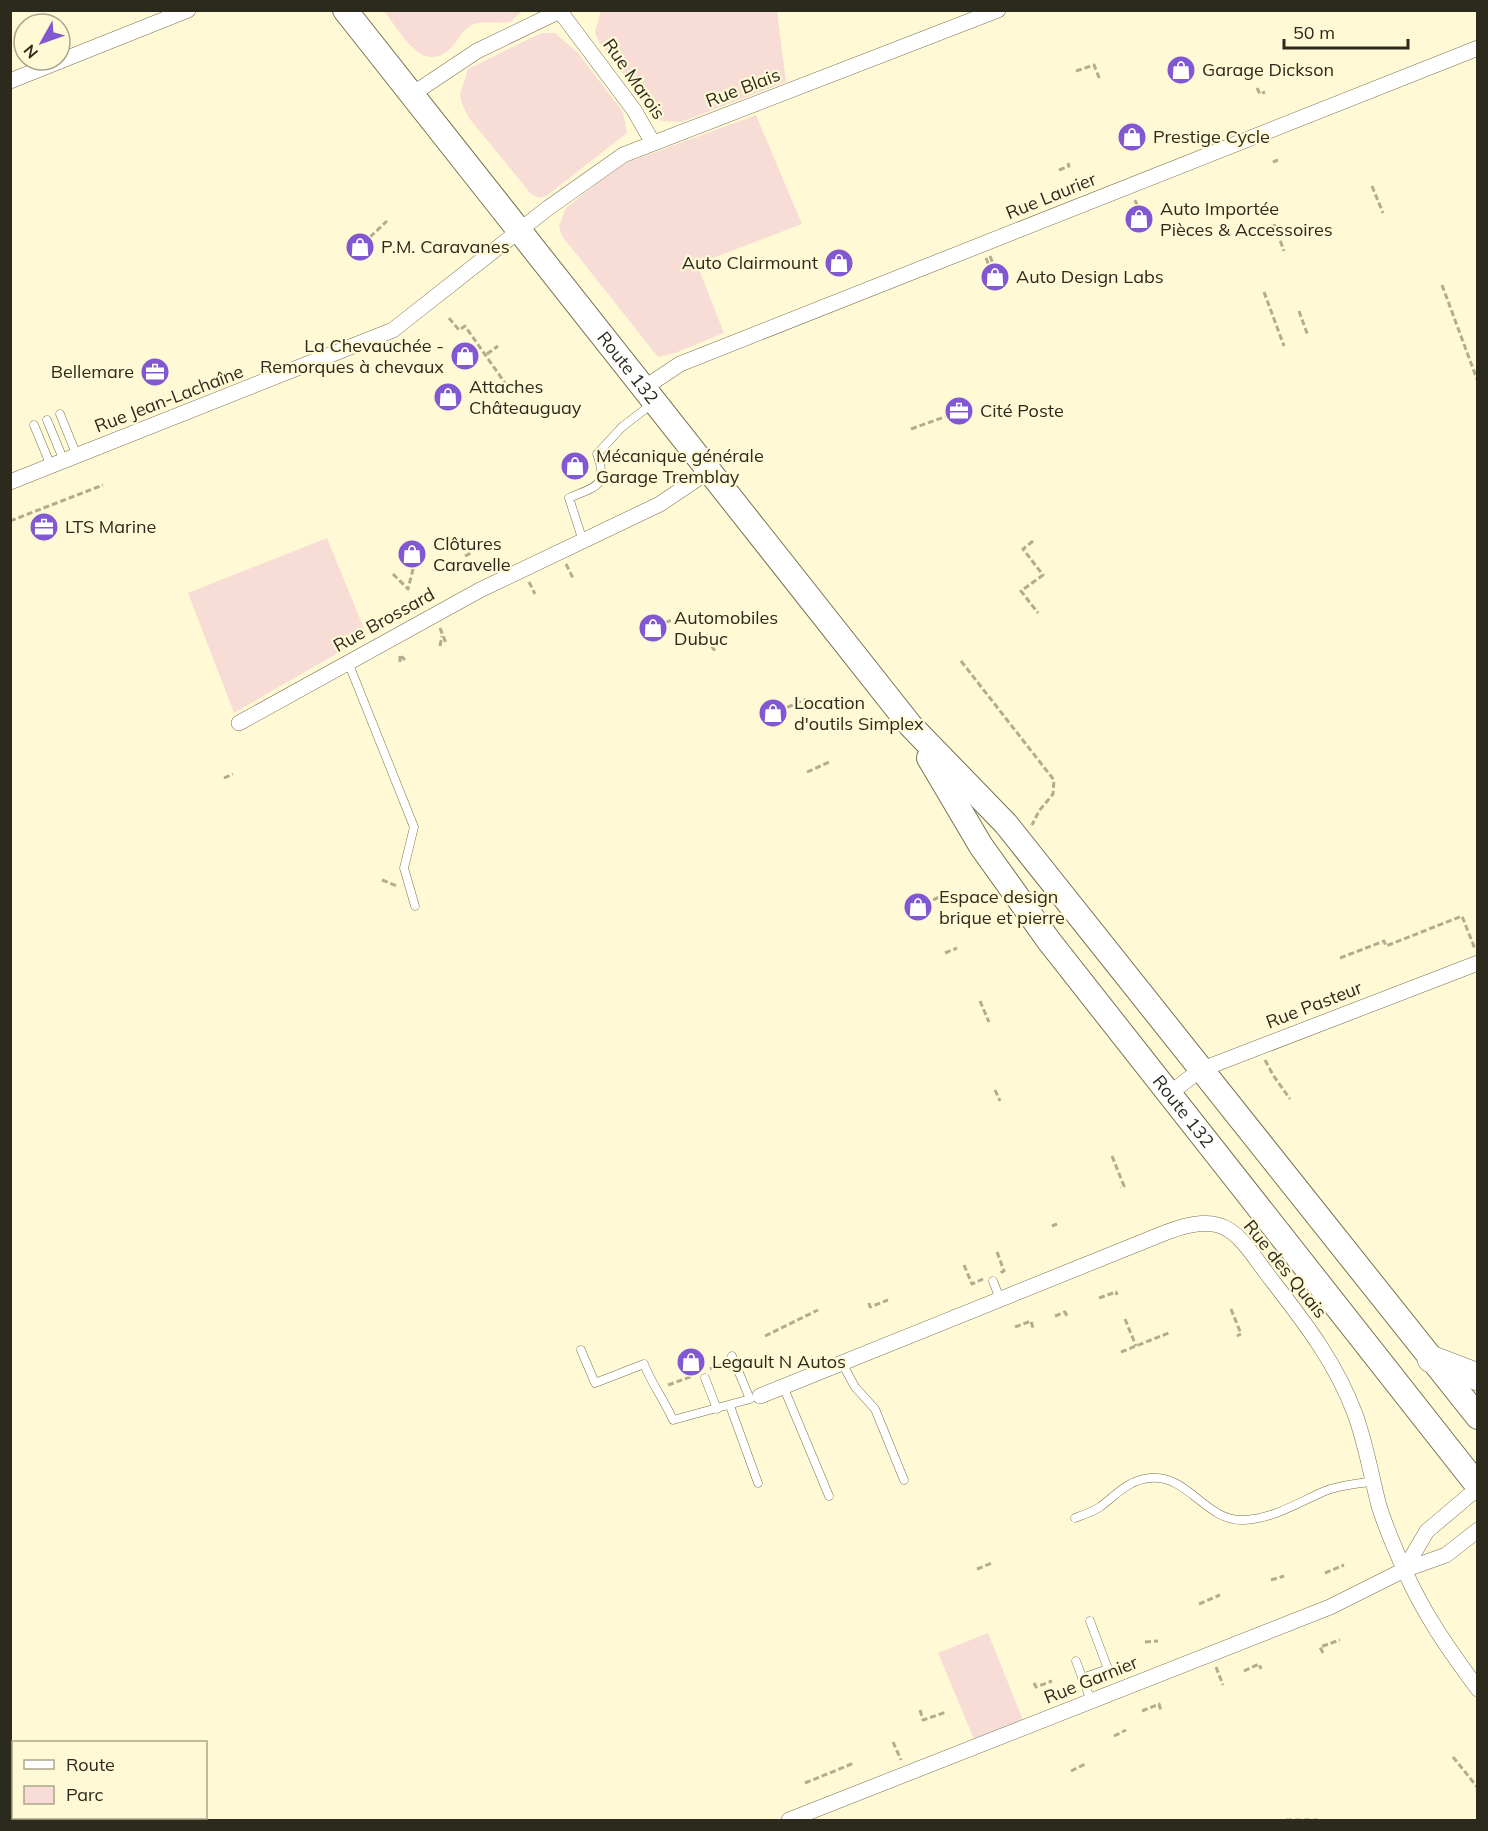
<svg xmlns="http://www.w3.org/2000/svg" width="1488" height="1831" font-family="Mulish,sans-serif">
	<rect width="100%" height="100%" fill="#fff9d5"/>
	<!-- green -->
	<path fill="#f8ddd6" d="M384,11H522L511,22C499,24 486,20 474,24C462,29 460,38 452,47C422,77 401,32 384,11Z
		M601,11H777L786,82L681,122L662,121L654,115L599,42L595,32Z
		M541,33H555L578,53L623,112L627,133L546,196L539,198L531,194L469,118L462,104L460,94L468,69Z
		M756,115L802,224L697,264L724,333L675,353L658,357L562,236L559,226L566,208L618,166Z
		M327,538L367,636L234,713L188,593Z
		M988,1633L1023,1720L974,1739L938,1653Z"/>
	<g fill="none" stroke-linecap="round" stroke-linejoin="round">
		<!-- service casing -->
		<g stroke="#777252" stroke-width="9">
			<path id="service" d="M60,414L77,456
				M47,420L64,461
				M34,425L51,466
				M583,541L569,498C596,486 609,487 597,454L622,427L653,403
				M348,662L414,827L404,868L415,906
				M993,1281L1000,1299
				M581,1350L595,1383L644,1364C652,1385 664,1399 673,1420L750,1399L732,1356
				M842,1363L855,1387L875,1409L904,1480
				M705,1378L717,1409
				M783,1386L829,1496
				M730,1406L758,1483
				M1075,1518C1083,1515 1092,1512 1100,1507C1116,1495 1128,1480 1150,1478C1188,1474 1206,1522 1244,1520C1275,1518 1297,1503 1325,1491C1340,1485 1358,1484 1374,1481
				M1076,1661L1091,1701
				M1082,1678L1108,1669L1090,1621"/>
		</g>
		<!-- minor casing -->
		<g stroke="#777252" stroke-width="16">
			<path id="minor" d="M559,10L634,110L653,143
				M10,81L188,10
				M411,95L477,51L562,10
				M644,388L680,364L1478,48
				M10,482L393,330L548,208L623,155L998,10
				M239,723L480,590L660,504L709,471
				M1169,1094L1200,1070L1478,963
				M760,1396L1167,1232C1231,1208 1238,1237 1274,1283C1306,1324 1337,1365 1355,1414C1366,1444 1371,1475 1379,1506C1386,1528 1395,1549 1404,1569C1423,1613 1449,1650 1478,1689
				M1404,1570L1427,1531L1478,1488
				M789,1820L1330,1607L1404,1570L1446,1555L1478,1530"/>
		</g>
		<!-- tertiary casing -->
		<g stroke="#777252" stroke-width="20">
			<path id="tertiary" d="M10,1800L14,1803
				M27,1818L30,1820"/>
		</g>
		<!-- trunk casing -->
		<g stroke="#777252" stroke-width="26">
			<g id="trunk">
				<path id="s1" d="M345,10L910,725L1006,824L1478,1417"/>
				<path id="s2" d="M929,758L981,846L1049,941L1478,1486"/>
			</g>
		</g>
		<!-- motorway casing -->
		<g stroke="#777252" stroke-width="28">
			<path id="motorway" d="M1431,1359L1478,1377"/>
		</g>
		<!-- path -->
		<path stroke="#b1ad91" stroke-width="3" stroke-dasharray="6 3" stroke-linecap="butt" d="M1076,71L1094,65L1100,80
			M1173,81L1182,77
			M1257,88L1260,94L1265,92
			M1273,162L1278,160
			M1059,170L1069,166L1068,163
			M1372,186L1383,213
			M1135,200L1141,215
			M1274,224L1284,251
			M370,237L387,221
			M990,256L996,271
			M986,258L992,273
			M835,271L845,267
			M1442,285L1478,382
			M1264,292L1284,346
			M1299,311L1308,336
			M449,318L459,330L465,326L505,383
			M487,354L498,346
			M911,429L950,415
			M579,464L588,461
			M10,521L103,485
			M1033,541L1023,549L1043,575L1021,591L1038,613
			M465,556L471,553L467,543
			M566,564L573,578
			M393,574L408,589L414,565
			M529,582L535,594
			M657,626L672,620
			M440,628L446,643
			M705,642L708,641L715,651
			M440,646L442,636
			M961,661L1054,780L1053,794L1039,811L1032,825
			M400,662V655L405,660
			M779,711L806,699
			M807,772L829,762
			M224,778L233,774
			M382,880L397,886
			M925,904L949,892
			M945,953L957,948
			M1340,958L1384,941L1386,946L1462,916L1475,949
			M980,1001L989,1022
			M1265,1060L1273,1075L1290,1099
			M995,1090L1000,1101
			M1112,1156L1124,1186L1120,1187
			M1052,1226L1057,1224
			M997,1252L1004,1271L1000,1273
			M964,1265L972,1284L983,1279
			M1099,1298L1116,1292L1117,1295
			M869,1303L870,1307L888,1300
			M1231,1309L1241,1334L1237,1336
			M1055,1316L1065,1312L1068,1318
			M1125,1319L1136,1346
			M1015,1327L1031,1321L1033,1328
			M765,1336L818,1310
			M1121,1352L1171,1332
			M710,1369L724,1364
			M668,1385L693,1376
			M977,1569L992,1563
			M1325,1573L1344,1565
			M1271,1580L1284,1576
			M1199,1604L1220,1595
			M1145,1642L1158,1641
			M1323,1653L1320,1647L1340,1640
			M1216,1667L1223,1685
			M1244,1671L1259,1664L1261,1669
			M1034,1683L1036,1687L1052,1681
			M920,1710L923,1720L946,1712
			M1142,1711L1159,1704L1161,1711
			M1114,1736L1126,1730
			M893,1742L901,1760
			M1453,1757L1478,1788
			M1071,1771L1087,1763
			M805,1783L854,1763
			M935,1820V1819
			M1286,1820H1318"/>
		<!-- service -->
		<use href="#service" stroke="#fff" stroke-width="8"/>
		<!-- minor -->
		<use href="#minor" stroke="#fff" stroke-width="15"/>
		<!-- tertiary -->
		<use href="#tertiary" stroke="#fff" stroke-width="18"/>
		<!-- trunk -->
		<use href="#trunk" stroke="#fff" stroke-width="24"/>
		<!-- motorway -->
		<use href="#motorway" stroke="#fff" stroke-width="27"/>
	</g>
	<!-- icons -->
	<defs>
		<g id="shop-disc" transform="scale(1.5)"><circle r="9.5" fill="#8158d1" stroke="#fff9d5"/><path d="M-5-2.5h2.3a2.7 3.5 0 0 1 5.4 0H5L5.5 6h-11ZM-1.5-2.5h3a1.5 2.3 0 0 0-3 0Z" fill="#fff"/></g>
		<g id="office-disc" transform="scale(1.5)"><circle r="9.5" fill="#8158d1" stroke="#fff9d5"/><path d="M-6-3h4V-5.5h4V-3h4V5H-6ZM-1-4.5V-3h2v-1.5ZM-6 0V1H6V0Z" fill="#fff"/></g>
	</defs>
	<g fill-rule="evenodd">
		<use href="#shop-disc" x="1181" y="70"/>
		<use href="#shop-disc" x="1132" y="137"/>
		<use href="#shop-disc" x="1139" y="219"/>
		<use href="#shop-disc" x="360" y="247"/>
		<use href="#shop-disc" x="839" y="263"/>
		<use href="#shop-disc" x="995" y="277"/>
		<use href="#shop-disc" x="465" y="356"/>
		<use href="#office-disc" x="155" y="372"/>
		<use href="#shop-disc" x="448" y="397"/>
		<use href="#office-disc" x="959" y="411"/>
		<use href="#shop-disc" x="575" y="466"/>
		<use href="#office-disc" x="44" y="527"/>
		<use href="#shop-disc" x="412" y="554"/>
		<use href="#shop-disc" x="653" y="628"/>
		<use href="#shop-disc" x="773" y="713"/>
		<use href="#shop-disc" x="918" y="907"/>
		<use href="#shop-disc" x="691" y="1362"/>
	</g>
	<g text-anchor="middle" stroke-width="4.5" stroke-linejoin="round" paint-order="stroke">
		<!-- poi labels -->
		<g font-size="18" fill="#2c2a1d" stroke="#fff9d5" text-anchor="start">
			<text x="1202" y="76">Garage Dickson</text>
			<text x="1153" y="143">Prestige Cycle</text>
			<text x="1160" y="215">Auto Importée<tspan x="1160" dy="21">Pièces &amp; Accessoires</tspan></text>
			<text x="381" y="253">P.M. Caravanes</text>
			<text x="818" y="269" text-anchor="end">Auto Clairmount</text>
			<text x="1016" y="283">Auto Design Labs</text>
			<text x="444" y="352" text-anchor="end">La Chevauchée -<tspan x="444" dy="21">Remorques à chevaux</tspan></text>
			<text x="134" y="378" text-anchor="end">Bellemare</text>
			<text x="469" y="393">Attaches<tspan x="469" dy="21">Châteauguay</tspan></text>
			<text x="980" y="417">Cité Poste</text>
			<text x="596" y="462">Mécanique générale<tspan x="596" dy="21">Garage Tremblay</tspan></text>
			<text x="65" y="533">LTS Marine</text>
			<text x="433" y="550">Clôtures<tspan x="433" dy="21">Caravelle</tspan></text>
			<text x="674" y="624">Automobiles<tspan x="674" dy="21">Dubuc</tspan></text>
			<text x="794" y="709">Location<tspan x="794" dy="21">d'outils Simplex</tspan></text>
			<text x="939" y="903">Espace design<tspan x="939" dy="21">brique et pierre</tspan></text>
			<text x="712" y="1368">Legault N Autos</text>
		</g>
		<!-- street labels -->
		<g font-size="18" fill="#2c2a1d" stroke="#fff9d5">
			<text transform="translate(634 79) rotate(55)" y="6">Rue Marois</text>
			<text transform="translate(743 88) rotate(-21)" y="6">Rue Blais</text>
			<text transform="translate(1051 196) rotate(-22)" y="6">Rue Laurier</text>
			<text dy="6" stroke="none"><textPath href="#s1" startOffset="456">Route 132</textPath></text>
			<text transform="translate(169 399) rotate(-21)" y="6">Rue Jean-Lachaîne</text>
			<text transform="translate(384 620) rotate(-29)" y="6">Rue Brossard</text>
			<text transform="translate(1314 1005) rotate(-21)" y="6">Rue Pasteur</text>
			<text dy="6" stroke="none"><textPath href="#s2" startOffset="436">Route 132</textPath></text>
			<text transform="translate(1285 1269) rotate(51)" y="6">Rue des Quais</text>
			<text transform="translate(1091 1680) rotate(-22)" y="6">Rue Garnier</text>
		</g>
	</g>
	<!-- border -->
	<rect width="1488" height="1831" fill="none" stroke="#2c2a1d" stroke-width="24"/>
	<!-- legend -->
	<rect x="12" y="1741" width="195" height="78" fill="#fff9d5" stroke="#aba68b" stroke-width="1.5"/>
	<rect x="24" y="1760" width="30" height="9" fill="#ffffff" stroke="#aba68b" stroke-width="1.5"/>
	<text x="66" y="1771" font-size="18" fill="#2c2a1d">Route</text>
	<rect x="24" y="1786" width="30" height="18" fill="#f8ddd6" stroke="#aba68b" stroke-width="1.5"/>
	<text x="66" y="1801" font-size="18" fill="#2c2a1d">Parc</text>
	<!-- north arrow -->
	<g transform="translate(42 42) rotate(230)"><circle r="28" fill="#fff9d5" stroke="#aba68b" stroke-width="1.5"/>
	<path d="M0-4.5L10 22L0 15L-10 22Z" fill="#8158d1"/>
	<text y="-9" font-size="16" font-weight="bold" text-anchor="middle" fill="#2c2a1d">N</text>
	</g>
	<!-- scale -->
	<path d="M1284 39v9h124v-9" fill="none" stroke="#2c2a1d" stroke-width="3"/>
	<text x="1293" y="39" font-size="18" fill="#2c2a1d" stroke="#fff9d5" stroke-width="4.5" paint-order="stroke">50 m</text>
</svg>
